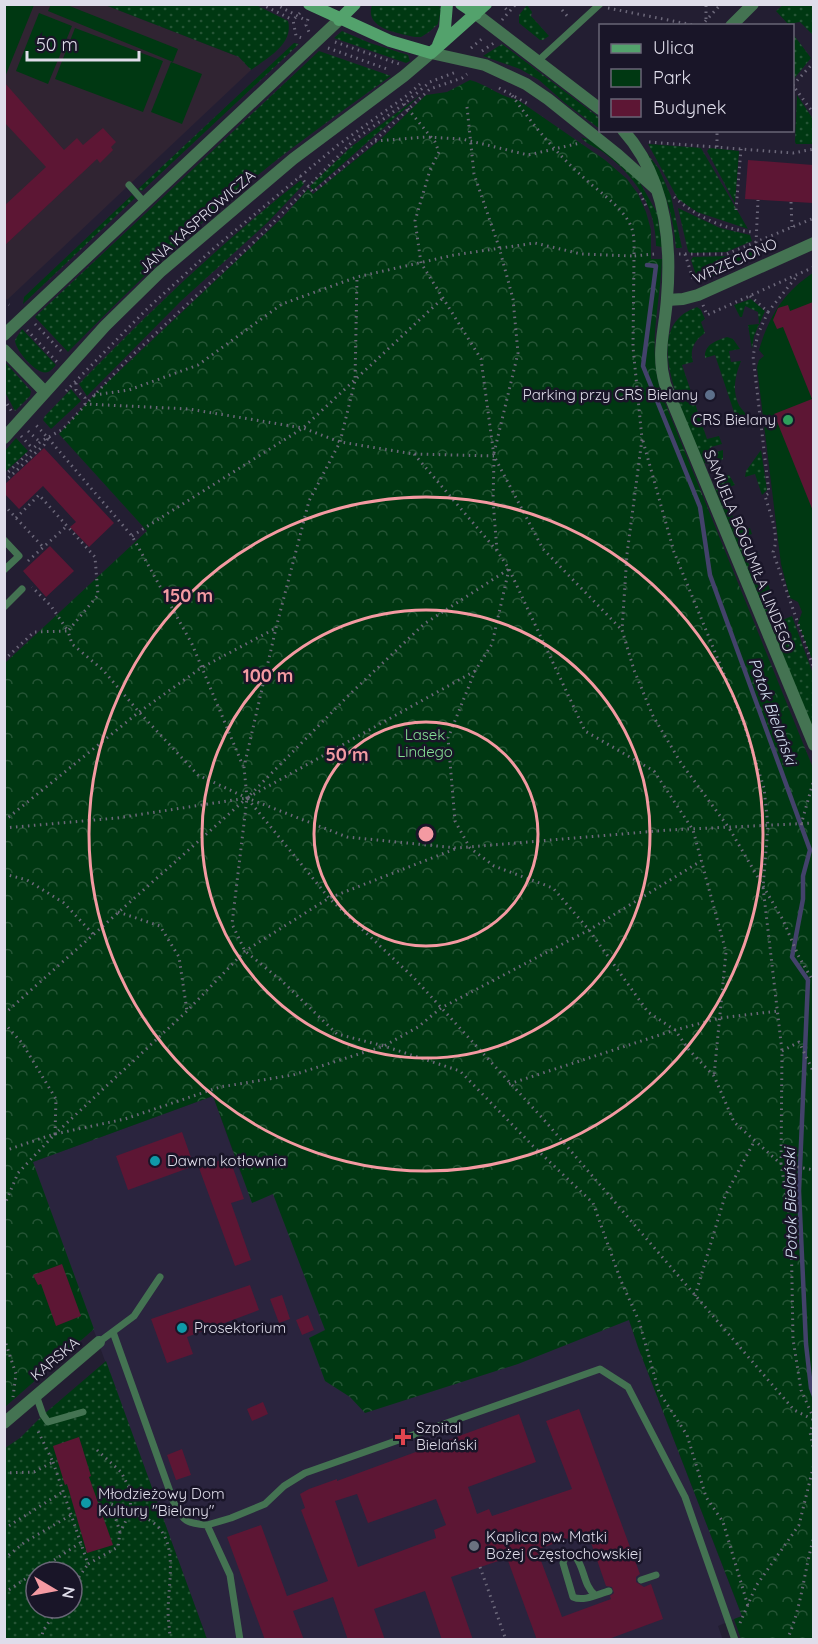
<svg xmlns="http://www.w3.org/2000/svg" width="818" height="1644" font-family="Quicksand,sans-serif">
	<defs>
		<pattern id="green-dots" width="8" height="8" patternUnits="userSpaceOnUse" patternTransform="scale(1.5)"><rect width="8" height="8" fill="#003812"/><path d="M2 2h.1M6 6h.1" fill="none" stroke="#255435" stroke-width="1.8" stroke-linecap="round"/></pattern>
		<pattern id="forest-crowns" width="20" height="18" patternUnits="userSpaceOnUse" patternTransform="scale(1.5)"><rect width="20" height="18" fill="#003812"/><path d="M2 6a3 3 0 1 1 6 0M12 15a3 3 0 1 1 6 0" fill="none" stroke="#255435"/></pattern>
	</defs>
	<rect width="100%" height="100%" fill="#231e32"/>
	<!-- built -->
	<path fill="#2a243e" d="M213,1096L241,1174L629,1320L638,1347L742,1616L718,1626L723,1640L207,1639L32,1162Z"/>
	<!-- education -->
	<path fill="#302432" d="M5,5H105L239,57L251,70L7,300L5,297Z"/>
	<!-- green -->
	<path fill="url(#green-dots)" fill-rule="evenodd" d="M438,4L441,9L438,24L429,32L421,37H415C399,33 364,29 372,5Z
		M105,5H256L288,21C294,44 267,58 251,70L239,57Z
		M527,5L532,12L531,16L549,36L543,40H540L519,23V15Z
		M783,5H813V35L800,22L788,24L776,11Z
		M342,31L370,43L408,55L410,61L406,63L334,38Z
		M793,34L811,58L793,80L792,78Z
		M294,43L299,44L142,191L138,189Z
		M502,44L597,116L600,120V129L565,103L539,80L520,69L483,56Z
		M319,51L391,76C338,114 284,152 234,195C176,244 121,298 68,352L35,317Z
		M422,94L313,190L310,186L351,147Z
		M797,95L813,119V144H796L795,142Z
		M631,132L659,169L671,196L682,248H676C673,203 656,169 631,132Z
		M581,137L595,142L638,179L657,213L662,247L656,246C656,206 634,175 603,152C596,147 585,144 581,137Z
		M648,144L701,148L748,229L697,212L678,199Z
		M710,148L739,151L735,203L707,151Z
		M301,180L304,184L267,223L181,301L87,396L79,384C149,312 221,243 301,180Z
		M132,195L135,198L23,304L24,297Z
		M678,208L720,228L750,235L752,241L726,252L690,253L688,251Z
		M754,246L755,257L701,282L698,281L691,260L693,257L729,256Z
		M751,299L765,311L754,336L752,349L748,325L759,324L758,312L745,306L742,317H740L734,305Z
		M697,307L701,310L705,319L701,322L705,333C695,340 689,349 693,362L682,365L707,439L719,436L722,444L711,447L713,453L723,450V459C717,464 712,465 704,463C691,430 648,350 678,319C683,313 690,310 697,307Z
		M22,329L56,365C54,367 51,371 48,372C37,376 15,350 15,340Z
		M727,337L733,339L740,349L729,351L731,362L741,361C736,373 732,389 738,403C742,412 746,410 749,423L738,424L715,355L705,358C704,345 715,341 727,337Z
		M5,362L31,391L30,396L15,411L5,392Z
		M71,389L81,401L51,429L43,420L45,416Z
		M16,438L28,451L5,472V451Z
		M761,450L767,490L762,495L755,474L745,477L746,471Z
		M729,475L735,485L723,489L738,531L750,528L752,534L740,538L746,554L757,551L759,555L747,560L751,569L761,566L763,571L753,575L756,584L767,581L771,592L760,597L764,606L774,603L775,608L771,613H767L763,609L716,491C715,482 721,477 729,475Z
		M792,616L813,674V732L771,628L773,624Z
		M106,1361L207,1639L5,1640V1448L20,1438L43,1415ZM36,1572H72V1608H36Z"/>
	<!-- forest -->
	<path fill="url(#forest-crowns)" d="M470,80C488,85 500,97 518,100L605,160L627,179L638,194L646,212L651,230V259H662C660,309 647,343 661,393L813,768V1639H741L734,1619L742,1616L638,1347L629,1320L518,1364L365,1413L350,1397L325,1381L309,1338L325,1330L273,1194L252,1203L213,1096L33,1162L94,1329L5,1407V663L147,531L59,434L94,395L283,217L308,189L313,194L380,140L426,95L447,92Z"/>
	<!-- pitch -->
	<path fill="#003812" d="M5,4L34,5L5,77L4,5Z
		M51,4L67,5L178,49L173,62L48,11Z
		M39,13L72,26L48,84L16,71Z
		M75,28L163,61L143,112L55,79Z
		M171,62L202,74L182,124L151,112Z
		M813,273V662L798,623L802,612L798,602L790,598L781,564L757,367L759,360L764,356L759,350C769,316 784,292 813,273Z"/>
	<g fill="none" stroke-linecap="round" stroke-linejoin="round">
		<!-- stream -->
		<path stroke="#43426b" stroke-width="4.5" d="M647,265L656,266L643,366L700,507L710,575L810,850L803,876V899L792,957L808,980L799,1191L806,1344L811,1388L814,1396"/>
	</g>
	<!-- building -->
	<path fill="#5d1634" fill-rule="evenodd" d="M4,82L64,150L77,138L83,145L103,128L116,142L111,147L113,150L100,163L97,159L4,246V206L46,167L4,122Z
		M748,160L813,165V203L745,199Z
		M813,302V511L774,414L812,399L783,327L777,329L773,320L778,308L788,305L790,311Z
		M44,448L114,523L89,547L70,527L76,522L43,486L19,509L4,493V485Z
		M50,546L74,571L46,597L23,571Z
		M182,1132L194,1166L128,1190L116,1156Z
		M229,1157L244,1199L231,1203L251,1260L235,1266L199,1168Z
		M62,1264L81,1316L56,1326L41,1284L38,1285L33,1275Z
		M250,1285L259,1310L187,1337L193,1354L167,1363L151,1319Z
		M282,1295L290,1319L279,1323L270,1299Z
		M308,1315L314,1330L302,1335L296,1320Z
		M263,1402L268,1414L252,1421L247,1409Z
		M579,1409L640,1574L636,1577V1582L644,1587L651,1584L663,1619L606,1640H537L507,1558L451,1577L473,1640H442L425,1591L374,1609L385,1640H348L333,1597L293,1611L304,1640H265L227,1537L261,1525L287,1596L328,1581L301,1510L305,1508L300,1494L309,1489L337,1479V1481L519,1414L536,1462L468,1487L477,1514L489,1509L492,1516L572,1489L546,1421ZM357,1494L368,1523L436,1499L446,1525L434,1530L436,1538L358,1567L335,1501ZM587,1531L606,1586L612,1587L614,1593L610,1596L611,1599L562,1617L537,1550Z
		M79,1437L91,1476L89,1477L113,1545L87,1553L67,1484L65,1485L53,1446Z
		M182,1449L191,1475L176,1480L167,1455Z"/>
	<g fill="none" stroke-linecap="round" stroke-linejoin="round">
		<!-- path -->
		<path stroke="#6c687a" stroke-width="3" stroke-dasharray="1.5 4.5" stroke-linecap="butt" d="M261,4L293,20
			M275,4L307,21
			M501,4L509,12
			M562,4V10L569,18
			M608,8L698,26
			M300,13L293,20L296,36L302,38
			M308,19L306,25L309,32
			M706,19V4
			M502,20L516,4
			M701,26L721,4
			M335,42L399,64
			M328,48L390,70
			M471,48L484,37
			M482,51L494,43
			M792,84L814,114
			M793,85L814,62
			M499,88L530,105
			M404,104L435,142L439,152L430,170L415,221L421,263L481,359L494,456L543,549L622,630
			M467,107L474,174L499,247L513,299L518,353L494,453
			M375,141L426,137L462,139L528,155L580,143
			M649,142L793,153L814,149
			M717,147V130
			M300,176L313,192L373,142L430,89L462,78L467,74
			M640,193L646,206
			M674,197C696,216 722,229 752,232
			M791,202L792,227
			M736,210L741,149
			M756,243L758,200
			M654,254L634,256L633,347L642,439L627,554L622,630L634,670L653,716L681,763L729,828L783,920L798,955L814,983
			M679,254H727L814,218
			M685,254L694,282
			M750,296L768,312L758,334L753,356L769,493L765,496C770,513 780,536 773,552L814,669
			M4,301L9,305
			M703,305L707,315L814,267
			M768,312L797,276
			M35,324L64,354
			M27,330L57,362
			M76,383V390L85,398V404L189,409L303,428L340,442L414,454L494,456
			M66,391L148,308L213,249L338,145L409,94L420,84
			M94,395L129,390L198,365L282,304L357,277L454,255L535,243L581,254L634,256C634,245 635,234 630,224C620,205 599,192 584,178C556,153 532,124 511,94
			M4,399L12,412
			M28,431L40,442
			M21,436L33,449
			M48,438L132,536L192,644L243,766
			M643,441L674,552L742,718L764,788L768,826L763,887L782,1051L781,1164L814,1170
			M414,454L498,552L509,569L585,731L654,771L693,830L726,952L714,1076
			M494,459L493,500L497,551
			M4,476L40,442L63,429L127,360L252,244L353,141L404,104L430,82L456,72
			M4,482L44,445L48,438L34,423
			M4,505L43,547
			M16,518L39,495L95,557L98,595L68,631L51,606L32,587
			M132,536L303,428L443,298
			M28,561L67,526
			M509,569L492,644L475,671L448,738L455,821L470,848L494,866L553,888L589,930L648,1012L675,1030L689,1050L714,1076L734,1122L781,1164L791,1224L793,1339L801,1390L814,1419
			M4,660L34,632L68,631L72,644L103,670L139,712L198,775L247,798L347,837L457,848L669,830L814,823
			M475,671L247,798L232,924L245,951L283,982L337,1034L384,1046L460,1071L533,1146L593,1203L621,1281L639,1321L659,1392L687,1435L706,1497L723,1522L748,1606
			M247,798L244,767L276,628L309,501L340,442L355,381L357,277
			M4,821L139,712L201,668L276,628
			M801,825L814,779
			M4,828L117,818L247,798L329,898L414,978L545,1121L794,1410L814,1420
			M4,874L27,880L64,903L93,934
			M118,912L160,926L179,957L187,1011
			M4,1014L247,798L350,694L424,624L509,569
			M4,1023L22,1043L56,1099L55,1134L187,1011L245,951L329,898L455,849
			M782,1051L799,1042L814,1073
			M509,1084L675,1030L720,1018L778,1011
			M4,1151L54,1134
			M4,1206L18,1173L55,1134L125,1119L220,1087L293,1075L384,1046L418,1027L441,1008L589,930L701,861
			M695,1296L725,1196L755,1140
			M4,1338L16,1374L13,1397
			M814,1422L810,1432L814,1452
			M97,1450L121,1472L131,1491L130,1513C183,1524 169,1571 168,1611C168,1621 170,1630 170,1640
			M53,1462L88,1564L118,1547L120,1532L130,1513L111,1504L120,1532
			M4,1473L34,1472L53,1462L38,1431L40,1429
			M4,1529L64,1491
			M4,1559L25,1542L71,1515
			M480,1567L506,1640
			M72,1587L88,1564
			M4,1593L80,1543
			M740,1623L756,1586L799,1525L814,1464
			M4,1635L7,1640
			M41,1640L43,1631L58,1608
			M787,1640C802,1607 804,1570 814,1537"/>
		<!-- service -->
		<path stroke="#447352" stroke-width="7" d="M538,61L600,4
			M129,185L144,202
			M4,540L19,556L4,570
			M4,607L22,589
			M113,1332L174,1503C184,1522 186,1523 207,1525L230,1575L240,1640
			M99,1342L134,1316L160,1277
			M36,1395L43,1415L48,1422L83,1412
			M207,1525L231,1518L265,1504L284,1486L305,1473L600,1369L628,1387L685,1497L735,1640
			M641,1580L656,1575
			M595,1595C583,1585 585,1568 575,1556L565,1558L563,1563L573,1597C584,1602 598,1594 609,1591"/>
		<!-- minor -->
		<path stroke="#447352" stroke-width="12" d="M731,26L753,4
			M667,300L683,299L698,295L814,243
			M4,350L45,392
			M4,1423L99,1342"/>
		<!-- tertiary -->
		<path stroke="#447352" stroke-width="12" d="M476,14L600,109
			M623,130C664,176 672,239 667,298C665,331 656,351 665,384L814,745
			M4,335L339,20
			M4,438L105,326L160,272L293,159L404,76L431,53L485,65L526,84L548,99L618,155L656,189"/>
		<!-- secondary -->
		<path stroke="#53a26c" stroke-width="12" d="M309,4L390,41L431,53
			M461,4L476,14
			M339,20L355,4
			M438,45L445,28L447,4
			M431,53L486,4"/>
	</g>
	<!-- distance rings -->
	<g fill="none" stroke="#f49aa2" stroke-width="3">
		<circle cx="426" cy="834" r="112"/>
		<circle cx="426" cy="834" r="224"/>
		<circle cx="426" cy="834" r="337"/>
	</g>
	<!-- markers -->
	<circle fill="#5c6f8a" stroke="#191528" stroke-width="2" cx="710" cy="395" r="6"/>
	<circle fill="#2e9e5b" stroke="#191528" stroke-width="2" cx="788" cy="420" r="6"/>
	<g fill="#0f9aa8" stroke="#191528" stroke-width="2">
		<circle cx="155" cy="1161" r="6"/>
		<circle cx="182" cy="1328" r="6"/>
		<circle cx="86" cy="1503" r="6"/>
	</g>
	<path fill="#e0444e" stroke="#191528" stroke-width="2" d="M400 1428h6v6h6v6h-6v6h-6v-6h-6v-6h6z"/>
	<circle fill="#6b7280" stroke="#191528" stroke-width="2" cx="474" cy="1546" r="6"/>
	<g text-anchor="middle" stroke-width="5" stroke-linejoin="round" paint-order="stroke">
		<!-- street labels -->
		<g font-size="15" fill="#dfddea" stroke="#191528">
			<text transform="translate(197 222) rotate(-41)" y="5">JANA KASPROWICZA</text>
			<text transform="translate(735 261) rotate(-24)" y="5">WRZECIONO</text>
			<text transform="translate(749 551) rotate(68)" y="5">SAMUELA BOGUMIŁA LINDEGO</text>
			<text transform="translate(55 1359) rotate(-40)" y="5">KARSKA</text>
		</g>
		<!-- poi labels -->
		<g font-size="15" fill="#dfddea" stroke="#191528" text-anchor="start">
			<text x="698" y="400" text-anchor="end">Parking przy CRS Bielany</text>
			<text x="776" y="425" text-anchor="end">CRS Bielany</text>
			<text x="167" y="1166">Dawna kotłownia</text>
			<text x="194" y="1333">Prosektorium</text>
			<text x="416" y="1433">Szpital<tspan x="416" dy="17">Bielański</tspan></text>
			<text x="98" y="1499">Młodzieżowy Dom<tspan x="98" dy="17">Kultury "Bielany"</tspan></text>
			<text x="486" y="1542">Kaplica pw. Matki<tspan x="486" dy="17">Bożej Częstochowskiej</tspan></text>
		</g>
		<!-- park labels -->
		<g font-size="15" fill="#85e094" stroke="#191528">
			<text x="425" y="740">Lasek<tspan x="425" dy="17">Lindego</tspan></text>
		</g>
		<!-- water labels -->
		<g font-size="16" font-style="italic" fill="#d0dbed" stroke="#191528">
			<text transform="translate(773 711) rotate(70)" y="6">Potok Bielański</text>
			<text transform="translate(790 1204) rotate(-91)" y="6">Potok Bielański</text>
		</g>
	</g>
	<circle cx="426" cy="834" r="9" fill="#f49aa2" stroke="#191528" stroke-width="3"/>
	<g font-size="18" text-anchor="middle" font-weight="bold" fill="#f49aa2" stroke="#191528" stroke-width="5" stroke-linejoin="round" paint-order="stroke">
		<text x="188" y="602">150 m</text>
		<text x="268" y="682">100 m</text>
		<text x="347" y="761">50 m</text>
	</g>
	<!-- border -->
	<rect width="818" height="1644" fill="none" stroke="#dfddea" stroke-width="12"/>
	<!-- legend -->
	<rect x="599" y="24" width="195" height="108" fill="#191528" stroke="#686576" stroke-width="1.5"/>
	<rect x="611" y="44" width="30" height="9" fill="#53a26c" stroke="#686576" stroke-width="1.5"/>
	<text x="653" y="54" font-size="18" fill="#dfddea">Ulica</text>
	<rect x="611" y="69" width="30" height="18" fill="#003812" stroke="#686576" stroke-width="1.5"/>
	<text x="653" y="84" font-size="18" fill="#dfddea">Park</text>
	<rect x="611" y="99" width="30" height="18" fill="#5d1634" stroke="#686576" stroke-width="1.5"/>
	<text x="653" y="114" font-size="18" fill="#dfddea">Budynek</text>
	<!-- north arrow -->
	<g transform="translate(54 1590) rotate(100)"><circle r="28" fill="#191528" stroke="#686576" stroke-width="1.5"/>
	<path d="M0-4.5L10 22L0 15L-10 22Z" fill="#f49aa2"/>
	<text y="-9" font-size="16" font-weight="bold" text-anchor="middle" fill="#dfddea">N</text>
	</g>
	<!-- scale -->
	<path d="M27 51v9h112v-9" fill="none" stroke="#dfddea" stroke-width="3"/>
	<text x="36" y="51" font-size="18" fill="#dfddea" stroke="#191528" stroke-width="4.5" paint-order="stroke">50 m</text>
</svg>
